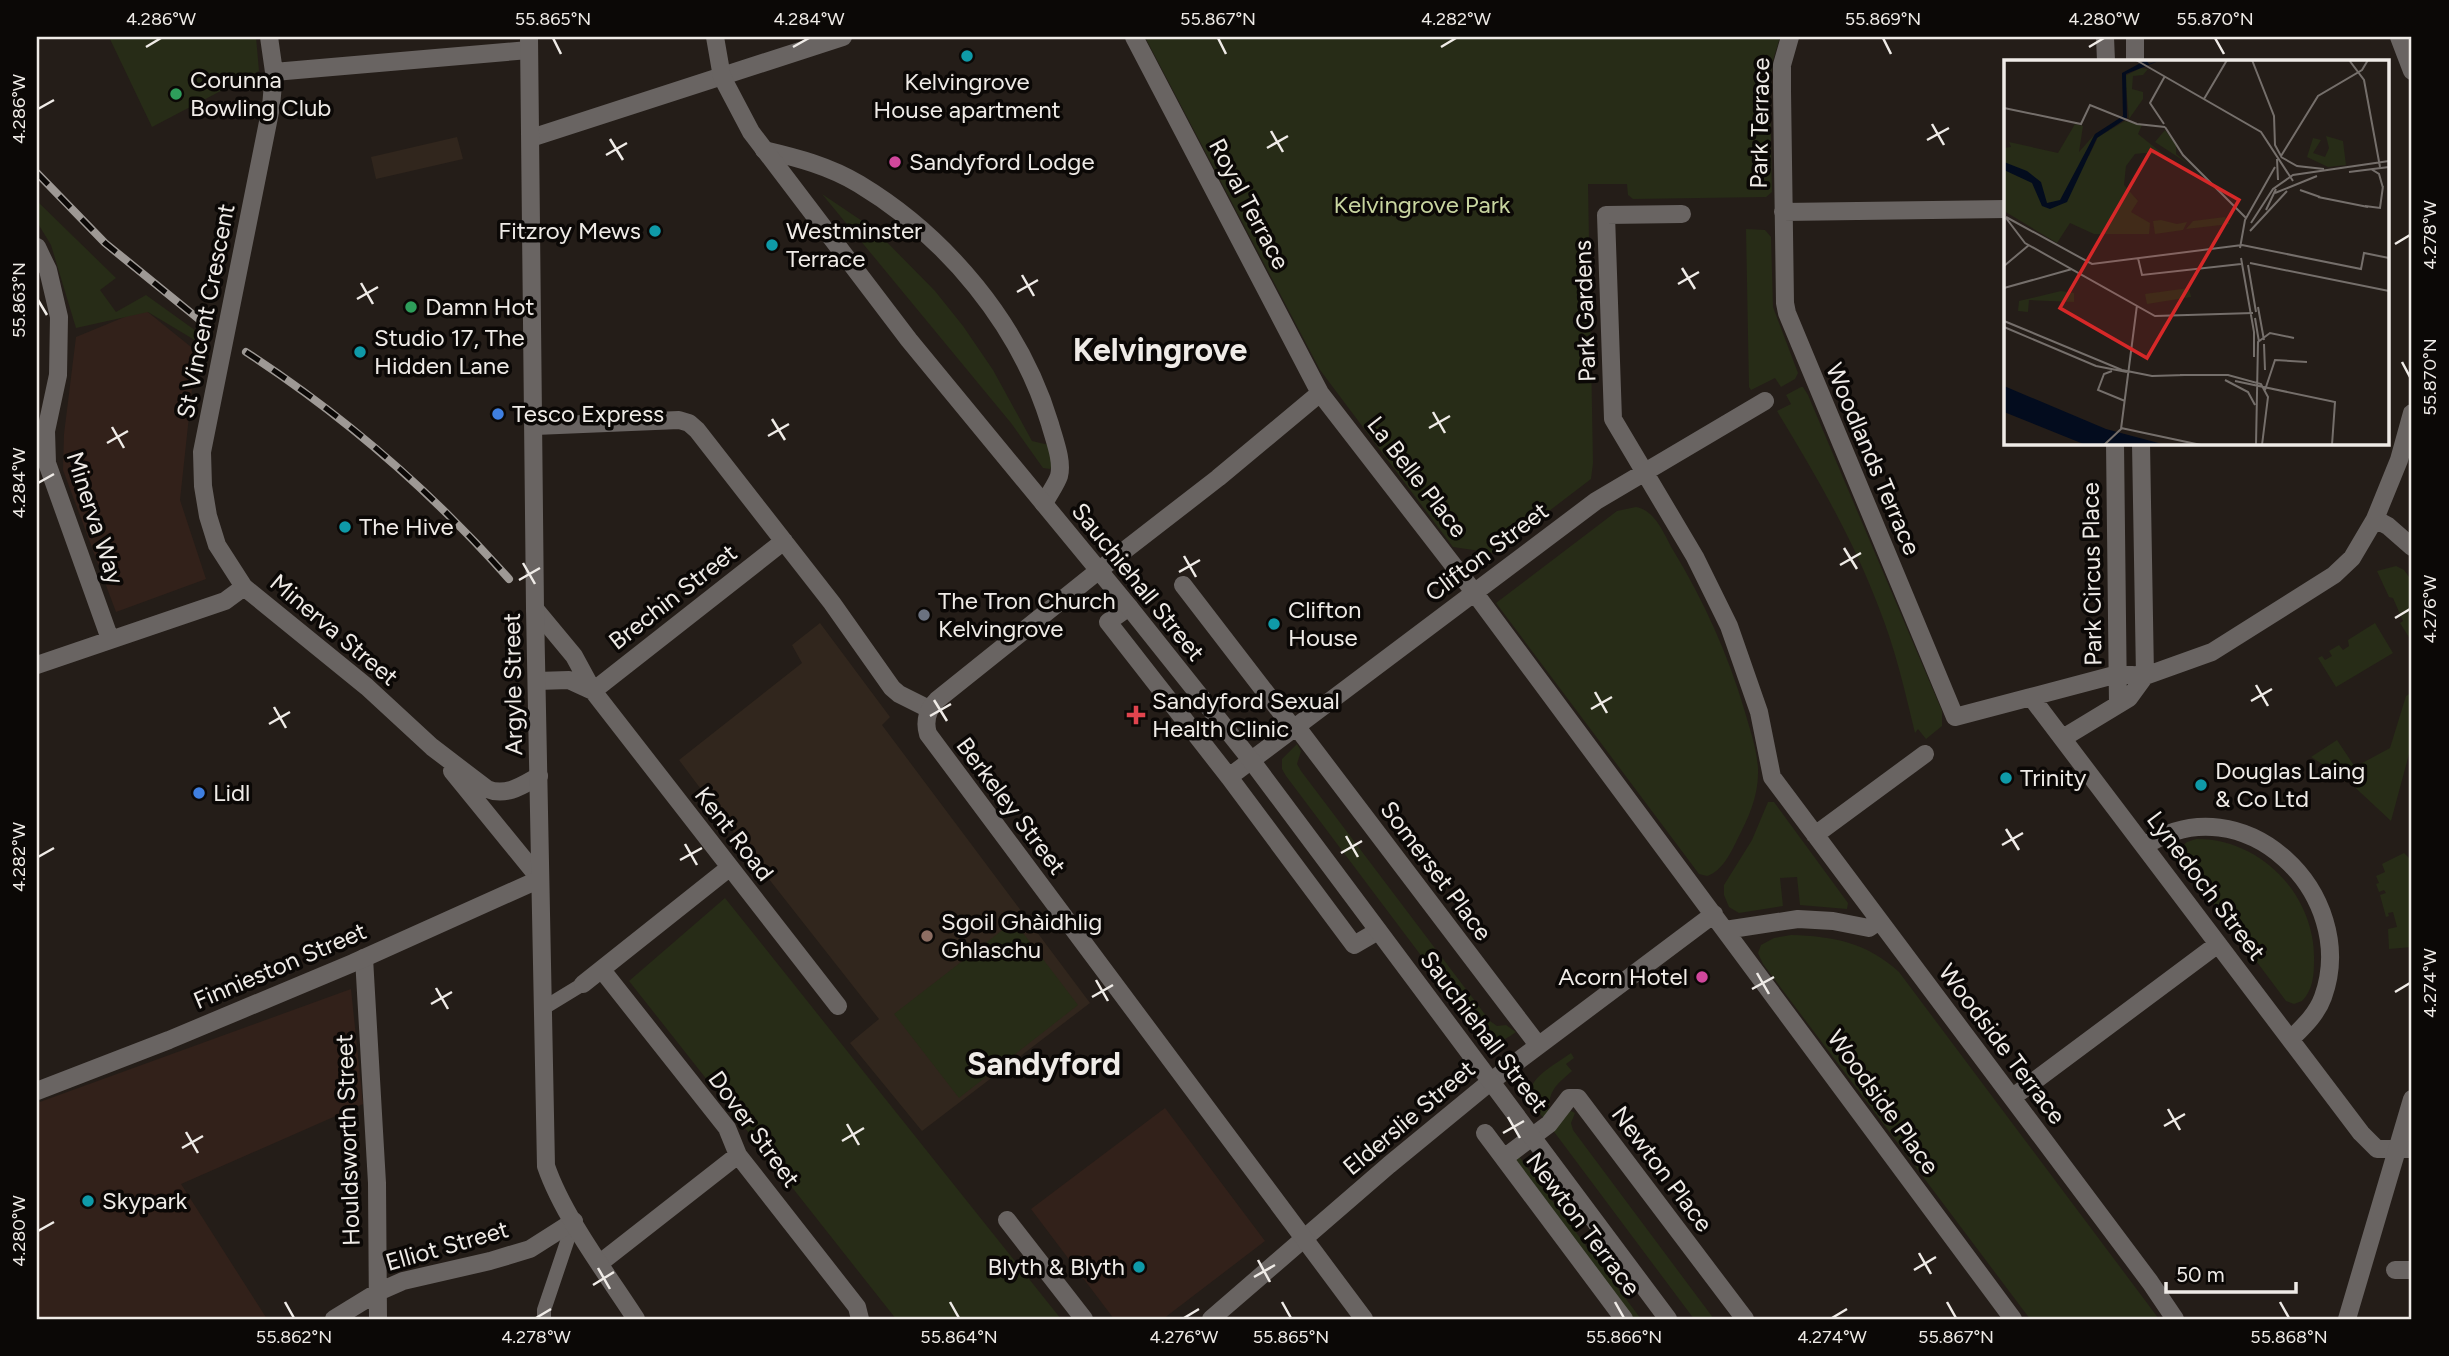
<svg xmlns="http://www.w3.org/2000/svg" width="2449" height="1356" font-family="Figtree,sans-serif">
	<rect width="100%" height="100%" fill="#241d18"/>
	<!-- commercial -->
	<path fill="#32211a" d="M144,309L196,351L180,500L206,579L116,612L63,470L64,434L76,337Z
		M351,989L363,1104L181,1184L267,1319H37V1103Z
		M1165,1108L1265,1241L1163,1319H1114L1031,1209Z"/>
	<!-- built -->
	<path fill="#31261d" d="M457,137L463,159L376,179L371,157Z
		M820,623L890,717L882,725L1090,1003L922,1131L850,1043L879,1019L761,869L679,760L802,663L792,645Z"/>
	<!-- green -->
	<path fill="#272c17" d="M109,37H256L259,71L152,127Z
		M1145,37H1780L1772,64L1770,89L1772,192L1766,197L1633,199L1628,195L1627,184H1588L1593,463L1591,479L1494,553L1453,547L1320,370Z
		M822,194L874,229L935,291L963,326L993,370L1032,441L1049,445L1053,466L1050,469L1043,468L1011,423Z
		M37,201L116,278L100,290L116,312L146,295L203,336V345L148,312L76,328L51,245L37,222Z
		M1746,229L1765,230L1771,237L1773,307L1798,373L1795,379L1781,387L1775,378L1751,390L1749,387Z
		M1801,387H1803L1808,395L1942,711V726L1926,739L1918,729L1915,733C1905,691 1895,648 1879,608C1853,539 1816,475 1777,411L1791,404L1786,395Z
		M1636,507C1655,510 1664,534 1673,550C1704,601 1728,654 1745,712C1750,730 1757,749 1758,769C1759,795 1749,817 1737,840C1731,853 1721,872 1707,876L1699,874L1496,603L1617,511Z
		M2396,566L2404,570L2412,581V642L2400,623L2403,621L2393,598L2389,597L2377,571Z
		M2375,623L2393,653L2336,687L2318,658L2322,656L2325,660L2332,656L2329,651L2339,645L2343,650L2349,646L2348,640Z
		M2412,692V743L2391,821L2346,779L2311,757L2337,740L2355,767L2390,748L2406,696Z
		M1297,744L1301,751L1297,764L1301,771L1490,1021L1497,1026L1506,1025L1516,1032C1501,1043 1490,1047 1477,1030L1286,776L1282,769V759Z
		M1768,802H1774L1848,903L1847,909L1800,905L1797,877L1780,878L1783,906L1739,913L1729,907L1724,895V885L1752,840Z
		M2196,839C2261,838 2316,896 2314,961C2314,975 2313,990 2302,1001L2294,1004L2286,1001L2181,860L2180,848L2187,842Z
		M2404,853L2412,861V947L2389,949L2388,929L2397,927L2393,912L2388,913L2389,916L2386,917L2380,895L2386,893L2384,890L2379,892L2376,884L2379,883L2376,876L2385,872L2382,864Z
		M725,898L1061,1319H896L629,981Z
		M1014,921L1078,1005L959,1098L894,1014Z
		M1791,935C1833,936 1868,943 1899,972L2159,1319H2030L1763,964L1758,953L1761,945L1774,938Z
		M1571,1053L1574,1058L1566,1064L1572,1071C1563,1079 1553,1086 1550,1098C1549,1107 1550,1112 1545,1120C1540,1113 1531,1105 1530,1096C1528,1077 1558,1063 1571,1053Z
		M1569,1110L1575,1113L1571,1123L1573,1130L1714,1319H1694L1552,1129Z
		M1518,1155L1641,1319H1631L1516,1166L1515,1158Z"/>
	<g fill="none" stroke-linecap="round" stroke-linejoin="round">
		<!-- pedestrian -->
		<path stroke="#696462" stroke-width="14" d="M542,1009L583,984
			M544,1319V1310L574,1221"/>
		<!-- minor -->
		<path stroke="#696462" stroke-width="18" d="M269,37L274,72L271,107L202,452L203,486L208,516L217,545L244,587L367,687L432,747L487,789C506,797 523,785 539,776
			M1134,37L1320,393L1474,592L2013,1319
			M1790,37L1782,65V91L1785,303L1787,313L1955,717L2031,697L2361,1133L2377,1149H2412
			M2105,37L2106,61
			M2135,37V61
			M2399,37L2412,71
			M274,72L529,50
			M531,138L843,37
			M764,150C798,158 829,166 859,184C947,237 1020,325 1050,424C1054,439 1063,461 1059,476C1056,485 1048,495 1044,504
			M1783,212L2006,209
			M1682,214L1606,215L1613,419L1695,557L1729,626L1759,712L1772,777L2150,1282L2175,1319
			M37,247L48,270L59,317L58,375L46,431L47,463L110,639
			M535,426L679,420L689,423L697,430L832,603L892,688L899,694L929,709
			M2115,443L2118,705
			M2141,443L2145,676
			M2375,519L2388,526L2412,547
			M1098,571L1218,478L1320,393
			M1183,585L1293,728
			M1129,607L1108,622L1229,777L1354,945L1378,931
			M535,609L574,656L593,691L838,1006
			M37,665L225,601L244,587
			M537,681L569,680L593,691
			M593,691L784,541
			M2031,697L2118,674L2145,676L2212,652L2334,575L2352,558L2375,519L2399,460L2412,413
			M1296,726L1538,1045
			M2063,738L2129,698L2145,676
			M452,771L540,879
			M1229,777L1596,501L1765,401
			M1815,835L1925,754
			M2145,846C2243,781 2360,894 2323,997C2317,1014 2303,1027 2291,1039
			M1725,930L1798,919L1833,921L1869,928L1879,921
			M364,958L377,1183L378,1319
			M602,970L727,1128L738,1155L857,1307L860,1319
			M583,984L729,868
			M2013,1097L2218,944
			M1485,1133L1624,1319
			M1504,1158L1549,1124L1569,1098H1578L1745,1319
			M1007,1220L1084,1319
			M600,1263L738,1155
			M2395,1270H2412
			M334,1319L378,1292L403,1281L490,1261L530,1249L574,1221
			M1211,1319L1389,1165L1490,1082L1714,914"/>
		<!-- tertiary -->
		<path stroke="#696462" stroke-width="18" d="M529,37L535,609L546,1166C563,1216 607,1274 636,1319
			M715,37L722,77L751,132L909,340L1129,607L1251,760L1668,1319
			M1098,571L937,700C928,709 924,721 928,734L1364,1319
			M37,1091L169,1040L353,963L540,879
			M2347,1319L2412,1099"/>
		<!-- rail casing -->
		<g stroke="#9e9995" stroke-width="8">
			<path id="rail" d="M37,173L105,243L201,321
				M246,352C346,417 430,490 509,579"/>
		</g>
		<!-- rail -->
		<use href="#rail" stroke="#0b0806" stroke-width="5" stroke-dasharray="16" stroke-linecap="butt"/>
	</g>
	<!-- ticks -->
	<path fill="none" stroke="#efebe7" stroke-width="2.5" d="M553,38L561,54M1218,38L1226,54M1883,38L1891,54M2215,38L2224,54M146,47L161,38M793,47L809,38M1441,47L1456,38M2089,47L2104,38M38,109L54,100M1932,124L1944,145M1271,131L1283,152M610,139L623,160M1927,140L1949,128M1267,148L1288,136M606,155L627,143M2395,244L2410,235M1682,268L1695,289M1022,275L1034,296M361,283L373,304M1678,284L1699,272M1017,292L1038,280M357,299L378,287M38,300L47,315M2402,362L2410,377M1433,412L1445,433M772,419L785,440M112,427L124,448M1429,428L1450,416M768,436L789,424M107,443L128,431M38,483L54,474M1844,548L1857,569M1184,556L1196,577M523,563L535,584M1840,565L1861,553M1179,572L1200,560M519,580L540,568M2395,618L2410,609M2256,685L2268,706M1595,692L1607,713M934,700L947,721M2251,701L2272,689M274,707L286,728M1591,709L1612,697M930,716L951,704M269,724L290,712M2006,829L2019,850M1346,836L1358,857M685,844L697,865M2002,845L2023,833M1341,853L1362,841M38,857L54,848M680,860L702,848M1757,973L1769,994M1096,980L1108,1001M436,988L448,1009M1752,989L1774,977M2395,992L2410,983M1092,997L1113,985M431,1004L452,992M2168,1109L2180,1130M1508,1117L1520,1138M847,1124L859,1145M2164,1126L2185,1114M186,1132L198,1153M1503,1133L1524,1121M842,1141L864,1128M182,1148L203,1136M38,1231L54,1222M1919,1253L1931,1274M1258,1260L1270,1282M598,1268L610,1289M1914,1270L1936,1257M1254,1277L1275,1265M593,1285L614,1272M285,1302L294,1318M950,1302L959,1318M1282,1302L1291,1318M1615,1302L1624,1318M1947,1302L1956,1318M2280,1302L2289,1318M536,1318L551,1309M1184,1318L1199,1309M1832,1318L1847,1309"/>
	<!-- markers -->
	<g fill="#0f9aa8" stroke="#0b0806" stroke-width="2.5">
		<circle cx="967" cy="56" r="7"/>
		<circle cx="655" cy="231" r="7"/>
		<circle cx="772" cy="245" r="7"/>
		<circle cx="360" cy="352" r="7"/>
		<circle cx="345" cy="527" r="7"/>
		<circle cx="1274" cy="624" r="7"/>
		<circle cx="2006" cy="778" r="7"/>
		<circle cx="2201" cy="785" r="7"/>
		<circle cx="88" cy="1201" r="7"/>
		<circle cx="1139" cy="1267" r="7"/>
	</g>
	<g fill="#2e9e5b" stroke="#0b0806" stroke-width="2.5">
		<circle cx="176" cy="94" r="7"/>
		<circle cx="411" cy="307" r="7"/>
	</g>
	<g fill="#d1479c" stroke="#0b0806" stroke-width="2.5">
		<circle cx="895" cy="162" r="7"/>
		<circle cx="1702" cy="977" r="7"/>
	</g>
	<g fill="#3f7fe0" stroke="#0b0806" stroke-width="2.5">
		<circle cx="498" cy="414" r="7"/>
		<circle cx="199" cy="793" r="7"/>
	</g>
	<circle fill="#6b7280" stroke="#0b0806" stroke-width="2.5" cx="924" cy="615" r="7"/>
	<path fill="#e0444e" stroke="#0b0806" stroke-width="2.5" d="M1132.5 704.5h7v7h7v7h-7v7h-7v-7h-7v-7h7z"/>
	<circle fill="#8d6e63" stroke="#0b0806" stroke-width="2.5" cx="927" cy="936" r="7"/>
	<g text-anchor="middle" stroke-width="7" stroke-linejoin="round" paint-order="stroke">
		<!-- poi labels -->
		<g font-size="24" fill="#efebe7" stroke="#0b0806" text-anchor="start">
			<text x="190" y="88">Corunna<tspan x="190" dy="28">Bowling Club</tspan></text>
			<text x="967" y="90" text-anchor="middle">Kelvingrove<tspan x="967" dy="28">House apartment</tspan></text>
			<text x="909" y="170">Sandyford Lodge</text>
			<text x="641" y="239" text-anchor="end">Fitzroy Mews</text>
			<text x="786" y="239">Westminster<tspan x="786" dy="28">Terrace</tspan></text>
			<text x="425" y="315">Damn Hot</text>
			<text x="374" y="346">Studio 17, The<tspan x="374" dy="28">Hidden Lane</tspan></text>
			<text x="512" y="422">Tesco Express</text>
			<text x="359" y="535">The Hive</text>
			<text x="938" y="609">The Tron Church<tspan x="938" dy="28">Kelvingrove</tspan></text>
			<text x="1288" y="618">Clifton<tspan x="1288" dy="28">House</tspan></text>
			<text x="1152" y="709">Sandyford Sexual<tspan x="1152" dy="28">Health Clinic</tspan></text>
			<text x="2215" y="779">Douglas Laing<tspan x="2215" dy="28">&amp; Co Ltd</tspan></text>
			<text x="2020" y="786">Trinity</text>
			<text x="213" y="801">Lidl</text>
			<text x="941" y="930">Sgoil Ghàidhlig<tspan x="941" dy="28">Ghlaschu</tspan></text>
			<text x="1688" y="985" text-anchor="end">Acorn Hotel</text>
			<text x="102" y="1209">Skypark</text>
			<text x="1125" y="1275" text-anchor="end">Blyth &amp; Blyth</text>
		</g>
		<!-- street labels -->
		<g font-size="24" fill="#efebe7" stroke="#0b0806">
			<text transform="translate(1760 123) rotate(-89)" y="8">Park Terrace</text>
			<text transform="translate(1249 204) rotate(62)" y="8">Royal Terrace</text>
			<text transform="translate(206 311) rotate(-79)" y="8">St Vincent Crescent</text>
			<text transform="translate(1585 311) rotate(-92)" y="8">Park Gardens</text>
			<text transform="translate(1873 459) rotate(67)" y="8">Woodlands Terrace</text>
			<text transform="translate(1417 477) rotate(52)" y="8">La Belle Place</text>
			<text transform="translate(95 518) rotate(72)" y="8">Minerva Way</text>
			<text transform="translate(1487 552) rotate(-37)" y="8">Clifton Street</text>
			<text transform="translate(2092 574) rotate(-91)" y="8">Park Circus Place</text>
			<text transform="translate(1138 582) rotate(51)" y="8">Sauchiehall Street</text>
			<text transform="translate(673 597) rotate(-38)" y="8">Brechin Street</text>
			<text transform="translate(334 630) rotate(40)" y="8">Minerva Street</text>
			<text transform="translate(513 684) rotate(-91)" y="8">Argyle Street</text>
			<text transform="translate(1011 806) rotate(53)" y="8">Berkeley Street</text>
			<text transform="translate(734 834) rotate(52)" y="8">Kent Road</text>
			<text transform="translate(1436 871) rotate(53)" y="8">Somerset Place</text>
			<text transform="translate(2206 886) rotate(53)" y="8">Lynedoch Street</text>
			<text transform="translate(280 966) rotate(-23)" y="8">Finnieston Street</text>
			<text transform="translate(1484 1032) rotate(53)" y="8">Sauchiehall Street</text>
			<text transform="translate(2002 1044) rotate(53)" y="8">Woodside Terrace</text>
			<text transform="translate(1883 1102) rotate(54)" y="8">Woodside Place</text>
			<text transform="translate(1409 1118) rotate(-40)" y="8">Elderslie Street</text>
			<text transform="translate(754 1129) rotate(54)" y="8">Dover Street</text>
			<text transform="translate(348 1140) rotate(-92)" y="8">Houldsworth Street</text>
			<text transform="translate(1662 1169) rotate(53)" y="8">Newton Place</text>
			<text transform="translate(1583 1224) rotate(53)" y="8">Newton Terrace</text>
			<text transform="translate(447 1246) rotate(-16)" y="8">Elliot Street</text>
		</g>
		<!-- park labels -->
		<g font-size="24" fill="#c8d5a0" stroke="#0b0806">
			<text x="1422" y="213">Kelvingrove Park</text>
		</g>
		<!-- district labels -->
		<g font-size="32" font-weight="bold" fill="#efebe7" stroke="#0b0806">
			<text x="1160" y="361">Kelvingrove</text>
			<text x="1044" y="1075">Sandyford</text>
		</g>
	</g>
	<!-- overview -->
	<g transform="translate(2004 60)">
		<rect width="385" height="385" fill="#241d18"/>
		<path d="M137,8L144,9L139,15L129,16L128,29L139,32V39L125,59L121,16ZM121,61L138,65L134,74L174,106L159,95L140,93L131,94L122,106L120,125L134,141L127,152L146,163L145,174H90L66,163L53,183L0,151V88L7,87L5,82L54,93L71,64L79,66L75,92L90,75L81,95L85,96L94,77ZM161,70L172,85V94L186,105L151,82ZM322,76L339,81L342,105L324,107L303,97L309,78L317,80L309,93L321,97L325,88ZM221,157L226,164L182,169L189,161ZM157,160L173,164L183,162L179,170L151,174L149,161ZM185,228L187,237L143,244L141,234ZM57,231L70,233V242L25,240L24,252L14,251L15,241Z" fill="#272c17"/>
		<path d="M142,0L145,4L157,0L122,14L123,58L93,78L63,142L46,149L38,146L28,123L0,110V102L23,111L37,122L43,143L56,140L91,74L119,56L118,13ZM0,326L102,369L162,385H82L0,352Z" fill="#030c1e"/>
		<path fill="none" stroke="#756f6b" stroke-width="2" d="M132,0L257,72L289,121M248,0L270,56L271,85L277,96L314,36L358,10L364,0M345,0L360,20L376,107M200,39L223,0M0,48L77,64L86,45L133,64L161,67M160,64L146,43L161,16M161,67L179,95L242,158M277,97L293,106L320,109M273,99L274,120M367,109L375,114L379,128M345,112L385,107M296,130L316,137M271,133L313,116M314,137L364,147M361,146L376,148L379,126M262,150L272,129M2,157L88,204L238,185L357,209L360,193L385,198M2,158L21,183L151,256L249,253M247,163L269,129L289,115L385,101M246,171L283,131M236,188L241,160L271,107M134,198L138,215L237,204M237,198L250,272V297M246,203L385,231M244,205L252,252M0,206L25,185M0,228L68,209M254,247L260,280M251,258L255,282M0,261L118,310L148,316L181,315M0,267L92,306L123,312M260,284L261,310M108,311L100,314L94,330L121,341M176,315H224L257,324L264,337L258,385M221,320L244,332L251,345M231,321L331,342L328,385M261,330L271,300L303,302M117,368L197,385M100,385L117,369L133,245M252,385L254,282L266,273L290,278"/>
		<path fill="#d62828" fill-opacity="0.15" stroke="#d62828" stroke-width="3.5" d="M147,90L235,140L143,298L56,248Z"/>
		<rect width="385" height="385" fill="none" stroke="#efebe7" stroke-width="3.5"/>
	</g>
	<!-- border -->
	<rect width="2449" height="1356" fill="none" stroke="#0b0806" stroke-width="77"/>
	<!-- scale -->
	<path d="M2166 1282v10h130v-10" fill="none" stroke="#efebe7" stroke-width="3.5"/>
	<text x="2176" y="1282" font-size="21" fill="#efebe7" stroke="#0b0806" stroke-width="5" paint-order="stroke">50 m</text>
	<rect x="38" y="38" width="2372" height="1280" fill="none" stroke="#efebe7" stroke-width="2.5"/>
	<g font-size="18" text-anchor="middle" fill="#efebe7">
		<text x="161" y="25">4.286°W</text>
		<text x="553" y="25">55.865°N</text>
		<text x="809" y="25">4.284°W</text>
		<text x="1218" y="25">55.867°N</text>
		<text x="1456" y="25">4.282°W</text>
		<text x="1883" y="25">55.869°N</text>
		<text x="2104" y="25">4.280°W</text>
		<text x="2215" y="25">55.870°N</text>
		<text transform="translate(19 109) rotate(-90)" y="6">4.286°W</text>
		<text transform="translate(2430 235) rotate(-90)" y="6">4.278°W</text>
		<text transform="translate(19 300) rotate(-90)" y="6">55.863°N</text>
		<text transform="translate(2430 377) rotate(-90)" y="6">55.870°N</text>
		<text transform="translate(19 483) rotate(-90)" y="6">4.284°W</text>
		<text transform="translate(2430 609) rotate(-90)" y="6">4.276°W</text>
		<text transform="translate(19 857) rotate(-90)" y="6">4.282°W</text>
		<text transform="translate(2430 983) rotate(-90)" y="6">4.274°W</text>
		<text transform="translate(19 1231) rotate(-90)" y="6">4.280°W</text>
		<text x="294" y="1343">55.862°N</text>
		<text x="536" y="1343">4.278°W</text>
		<text x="959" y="1343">55.864°N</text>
		<text x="1184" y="1343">4.276°W</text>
		<text x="1291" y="1343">55.865°N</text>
		<text x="1624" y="1343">55.866°N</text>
		<text x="1832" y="1343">4.274°W</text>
		<text x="1956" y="1343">55.867°N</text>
		<text x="2289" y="1343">55.868°N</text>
	</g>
</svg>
